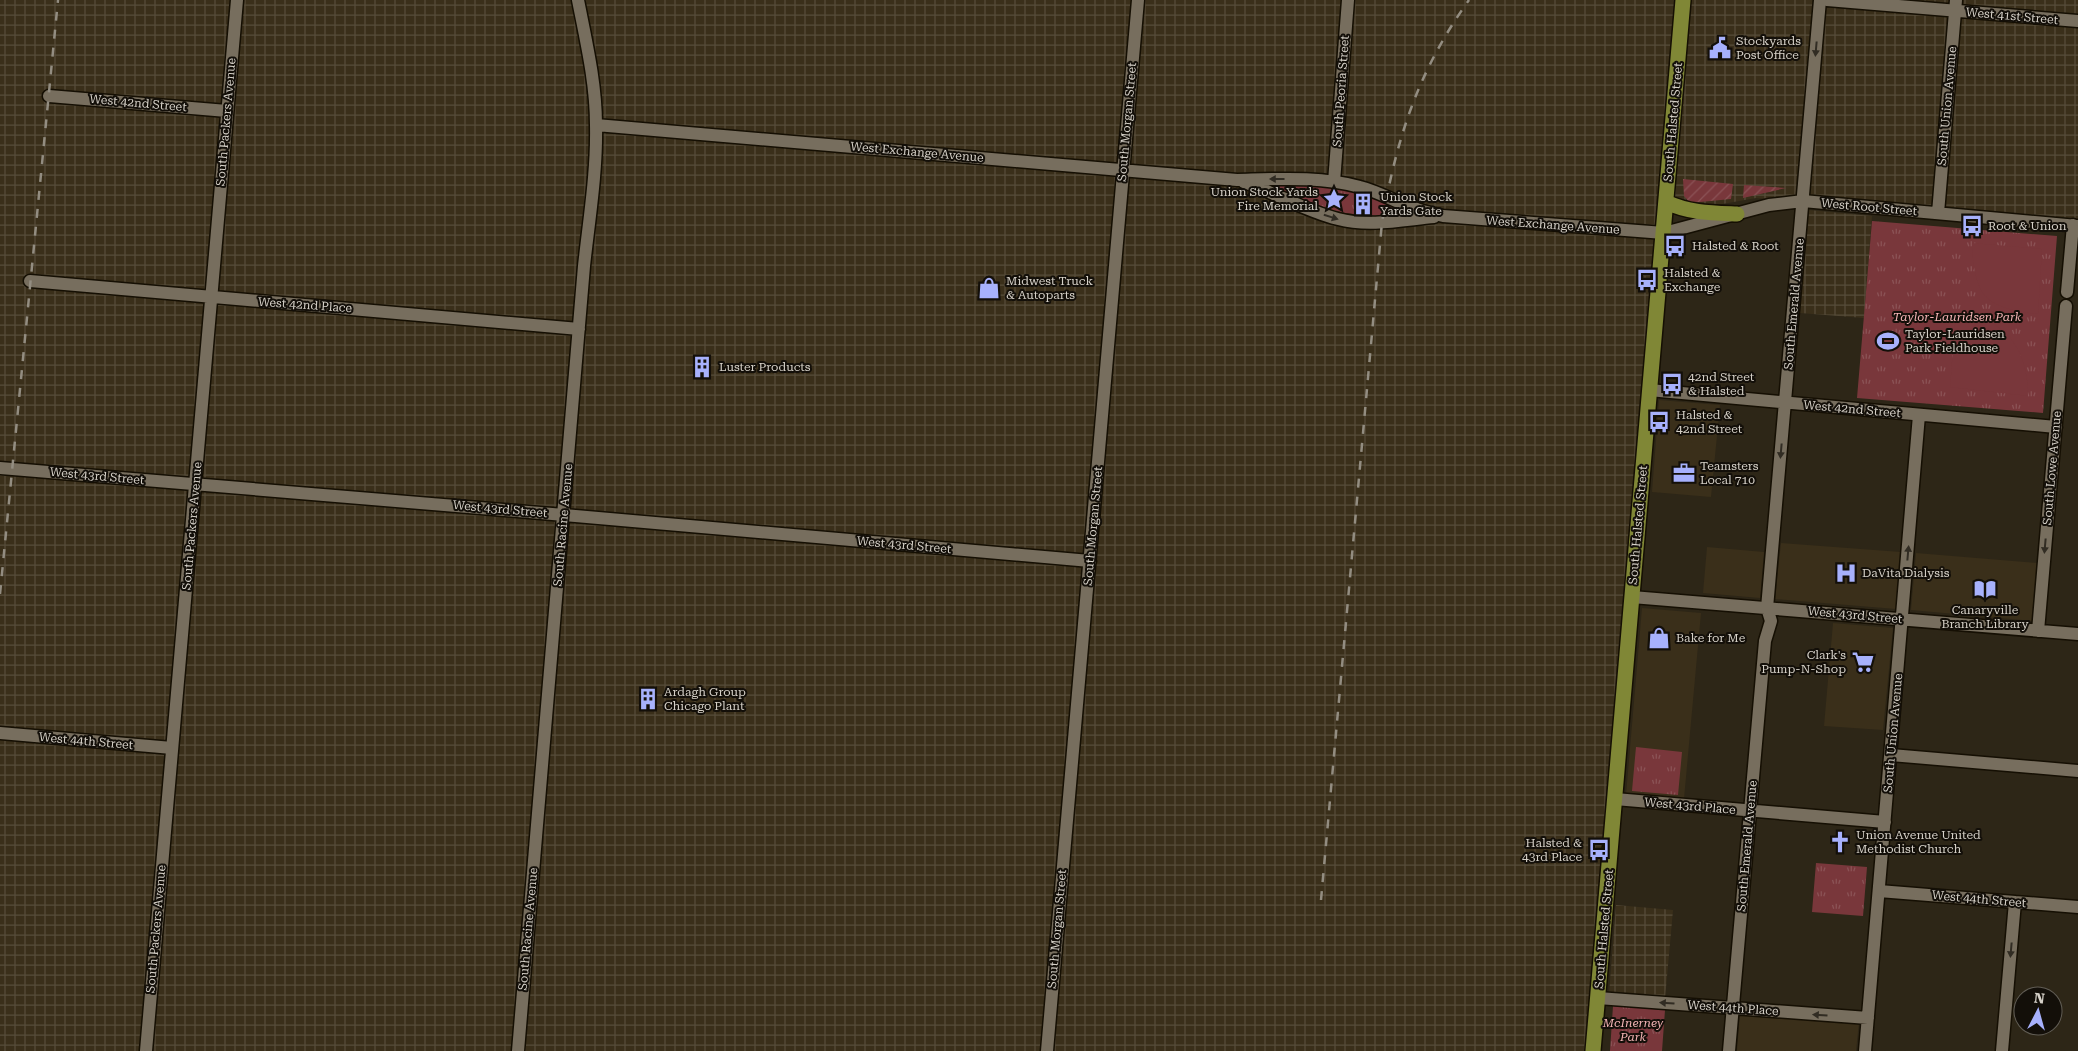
<svg xmlns="http://www.w3.org/2000/svg" width="2078" height="1051" font-family="'Roboto Serif',serif">
	<defs>
		<pattern id="industrial-grid" width="8" height="8" patternUnits="userSpaceOnUse" patternTransform="scale(1.25)"><rect width="8" height="8" fill="#3a2f1a"/><path d="M0 4h8M4 0v8" fill="none" stroke="#564c3a"/></pattern>
		<pattern id="grass-tufts" width="24" height="20" patternUnits="userSpaceOnUse" patternTransform="scale(1.25)"><rect width="24" height="20" fill="#79373b"/><path d="M3 7l-1-3M5 7V3M7 7l1-3M15 17l-1-3M17 17v-4M19 17l1-3" fill="none" stroke="#8b5356"/></pattern>
		<pattern id="garden-furrows" width="10" height="10" patternUnits="userSpaceOnUse" patternTransform="scale(1.25)"><rect width="10" height="10" fill="#79373b"/><path d="M-1 1l2-2M0 10L10 0M9 11l2-2" fill="none" stroke="#8b5356"/></pattern>
	</defs>
	<rect width="100%" height="100%" fill="#2d2617"/>
	<!-- built -->
	<path fill="#3a2f1a" d="M1659,400L1720,405L1711,497L1652,492Z
		M1781,543L1901,552L1896,609L1775,599Z
		M1707,547L1764,552L1760,598L1703,593Z
		M1916,553L2037,563L2033,621L1911,610Z
		M1642,608L1701,613L1684,799L1626,795Z
		M1833,623L1893,628L1883,730L1824,726Z
		M1740,1013L1859,1022L1856,1051H1737Z"/>
	<!-- industrial -->
	<path fill="url(#industrial-grid)" d="M0,0H2078V226L1756,198L1666,214L1585,1051H0Z
		M1809,210L1872,216L1864,318L1800,313Z
		M1616,905L1673,910L1665,999L1609,994Z"/>
	<!-- grass -->
	<path fill="url(#grass-tufts)" d="M1276,184C1325,186 1363,187 1407,211L1406,213C1351,220 1329,211 1280,189L1276,187Z
		M1872,221L2057,236L2043,413L1857,398Z
		M1636,747L1682,752L1678,795L1632,791Z
		M1816,863L1867,867L1863,916L1812,912Z
		M1613,1006L1665,1010L1662,1051H1610Z"/>
	<!-- garden -->
	<path fill="url(#garden-furrows)" d="M1683,179L1733,184L1731,199L1690,203L1684,196Z
		M1744,185L1786,188L1743,198Z"/>
	<!-- pitch -->
	<path fill="#79373b" d="M1972,243L2042,249L2038,314C2020,312 1998,309 1985,296C1975,285 1972,257 1972,243Z
		M1956,313C1964,315 1974,315 1982,318C2016,332 2028,361 2028,396L1950,387Z"/>
	<g fill="none" stroke-linecap="round" stroke-linejoin="round">
		<!-- minor casing -->
		<g stroke="#150f03" stroke-width="15">
			<path id="minor" d="M1827,0L2078,21
				M49,96L227,111
				M596,125L1237,180C1277,179 1321,176 1360,187C1380,192 1397,203 1417,209C1425,212 1434,214 1443,216L1664,233L1769,205L1803,201L2078,226
				M1244,182C1276,193 1305,211 1338,219C1369,227 1402,220 1434,217
				M1334,182L1348,0
				M1938,213L1956,0
				M30,281L579,329
				M2067,292L2073,225
				M1649,390L2056,427
				M0,468L564,515L1090,561
				M1632,597L2078,634
				M2038,631L2066,306
				M0,733L172,748
				M1891,755L2078,771
				M1615,799L1885,822
				M1879,891L2078,907
				M1598,998L1868,1018
				M146,1051L237,0
				M518,1051L584,266C589,220 597,172 596,125C596,83 586,41 578,0
				M1047,1051L1138,0
				M1729,1051L1765,641L1771,621L1767,608L1820,0
				M1865,1051L1919,415
				M2002,1051L2015,902"/>
		</g>
		<!-- major casing -->
		<g stroke="#150f03" stroke-width="18">
			<path id="major" d="M1666,202C1689,213 1712,213 1737,214
				M1593,1051L1683,0"/>
		</g>
		<!-- minor -->
		<use href="#minor" stroke="#776e5e" stroke-width="12"/>
		<!-- major -->
		<use href="#major" stroke="#808736" stroke-width="15"/>
		<!-- rail -->
		<path stroke="#938d81" stroke-width="2.5" stroke-dasharray="9 9" stroke-linecap="butt" d="M0,594L58,0
			M1321,900L1382,222C1397,137 1418,71 1469,0"/>
	</g>
	<!-- one-way arrows -->
	<defs><path id="oneway-solid" d="M-6-.8H1V-3.2L6.5 0L1 3.2V.8H-6Z" transform="scale(1.25)"/></defs>
	<g fill="#312c23">
		<use href="#oneway-solid" transform="translate(1816 49) rotate(95)"/>
		<use href="#oneway-solid" transform="translate(1277 179) rotate(180)"/>
		<use href="#oneway-solid" transform="translate(1331 217) rotate(17)"/>
		<use href="#oneway-solid" transform="translate(1781 451) rotate(95)"/>
		<use href="#oneway-solid" transform="translate(2045 546) rotate(95)"/>
		<use href="#oneway-solid" transform="translate(1908 553) rotate(-85)"/>
		<use href="#oneway-solid" transform="translate(2011 950) rotate(95)"/>
		<use href="#oneway-solid" transform="translate(1667 1003) rotate(-176)"/>
		<use href="#oneway-solid" transform="translate(1820 1015) rotate(-176)"/>
	</g>
	<!-- icons -->
	<defs>
		<g id="civic-bare" transform="scale(1.725)"><path d="M-.6-6.5H3V-4.5H.6V-3L4-1V1h2V6H-6V1h2V-1L-.6-3ZM-1.2 2.5V6h2.4V2.5Z" fill="#a7b1fc" stroke="#130f09" stroke-width="2.5" paint-order="stroke"/></g>
		<g id="sight-bare" transform="scale(1.725)"><path d="M0-6L1.8-2.2L6-1.7L2.9 1.2L3.7 5.4L0 3.3L-3.7 5.4L-2.9 1.2L-6-1.7L-1.8-2.2Z" fill="#a7b1fc" stroke="#130f09" stroke-width="2.5" paint-order="stroke"/></g>
		<g id="building-bare" transform="scale(1.725)"><path d="M-4-6H4V6H1V3H-1V6H-4ZM-2.5-4.3h1.7v1.8h-1.7ZM.8-4.3h1.7v1.8H.8ZM-2.5-1h1.7V.8h-1.7ZM.8-1h1.7V.8H.8Z" fill="#a7b1fc" stroke="#130f09" stroke-width="2.5" paint-order="stroke"/></g>
		<g id="bus-bare" transform="scale(1.725)"><path d="M-5-6H5V4H4V6H2V4H-2V6H-4V4H-5ZM-3.5-4V0h7V-4ZM-3.5 1.2v1.5H-2V1.2ZM2 1.2v1.5H3.5V1.2Z" fill="#a7b1fc" stroke="#130f09" stroke-width="2.5" paint-order="stroke"/></g>
		<g id="shop-bare" transform="scale(1.725)"><path d="M-5-2.5h2.3a2.7 3.5 0 0 1 5.4 0H5L5.5 6h-11ZM-1.5-2.5h3a1.5 2.3 0 0 0-3 0Z" fill="#a7b1fc" stroke="#130f09" stroke-width="2.5" paint-order="stroke"/></g>
		<g id="stadium-bare" transform="scale(1.725)"><path d="M0-5a6.5 5 0 1 0 0 10a6.5 5 0 1 0 0-10ZM-3.5-1.8h7v3.6h-7Z" fill="#a7b1fc" stroke="#130f09" stroke-width="2.5" paint-order="stroke"/></g>
		<g id="office-bare" transform="scale(1.725)"><path d="M-6-3h4V-5.5h4V-3h4V5H-6ZM-1-4.5V-3h2v-1.5ZM-6 0V1H6V0Z" fill="#a7b1fc" stroke="#130f09" stroke-width="2.5" paint-order="stroke"/></g>
		<g id="hospital-bare" transform="scale(1.725)"><path d="M-5-5h3v3.5h4V-5h3V5h-3V1.5h-4V5h-3Z" fill="#a7b1fc" stroke="#130f09" stroke-width="2.5" paint-order="stroke"/></g>
		<g id="library-bare" transform="scale(1.725)"><path d="M-6-4Q-3-5.5-.7-3.5V5Q-3 3-6 4ZM6-4Q3-5.5 .7-3.5V5Q3 3 6 4Z" fill="#a7b1fc" stroke="#130f09" stroke-width="2.5" paint-order="stroke"/></g>
		<g id="supermarket-bare" transform="scale(1.725)"><path d="M-6-5.5h2.5l.6 2H6L4.5 2H-2.5L-4.4-4H-6ZM-1.5 3.2a1.3 1.3 0 1 0 .1 0ZM3 3.2a1.3 1.3 0 1 0 .1 0Z" fill="#a7b1fc" stroke="#130f09" stroke-width="2.5" paint-order="stroke"/></g>
		<g id="church-bare" transform="scale(1.725)"><path d="M-1.2-6h2.4v3.5h3.3v2.4h-3.3V6h-2.4V-.1h-3.3v-2.4h3.3Z" fill="#a7b1fc" stroke="#130f09" stroke-width="2.5" paint-order="stroke"/></g>
	</defs>
	<g fill-rule="evenodd">
		<use href="#civic-bare" x="1720" y="48"/>
		<use href="#sight-bare" x="1334" y="199"/>
		<use href="#building-bare" x="1363" y="204"/>
		<use href="#bus-bare" x="1972" y="226"/>
		<use href="#bus-bare" x="1675" y="246"/>
		<use href="#bus-bare" x="1647" y="280"/>
		<use href="#shop-bare" x="989" y="288"/>
		<use href="#stadium-bare" x="1888" y="341"/>
		<use href="#building-bare" x="702" y="367"/>
		<use href="#bus-bare" x="1672" y="384"/>
		<use href="#bus-bare" x="1659" y="422"/>
		<use href="#office-bare" x="1684" y="473"/>
		<use href="#hospital-bare" x="1846" y="573"/>
		<use href="#library-bare" x="1985" y="589"/>
		<use href="#shop-bare" x="1659" y="638"/>
		<use href="#supermarket-bare" x="1863" y="662"/>
		<use href="#building-bare" x="648" y="699"/>
		<use href="#church-bare" x="1840" y="842"/>
		<use href="#bus-bare" x="1599" y="850"/>
	</g>
	<g text-anchor="middle" stroke-width="4" stroke-linejoin="round" paint-order="stroke">
		<!-- street labels -->
		<g font-size="12" fill="#d6d1c8" stroke="#130f09">
			<text transform="translate(2012 16) rotate(5)" y="4">West 41st Street</text>
			<text transform="translate(1341 91) rotate(-86)" y="4">South Peoria Street</text>
			<text transform="translate(138 103) rotate(5)" y="4">West 42nd Street</text>
			<text transform="translate(1947 106) rotate(-85)" y="4">South Union Avenue</text>
			<text transform="translate(226 122) rotate(-85)" y="4">South Packers Avenue</text>
			<text transform="translate(1127 122) rotate(-85)" y="4">South Morgan Street</text>
			<text transform="translate(1673 122) rotate(-85)" y="4">South Halsted Street</text>
			<text transform="translate(917 152) rotate(5)" y="4">West Exchange Avenue</text>
			<text transform="translate(1869 207) rotate(5)" y="4">West Root Street</text>
			<text transform="translate(1553 225) rotate(4)" y="4">West Exchange Avenue</text>
			<text transform="translate(1794 304) rotate(-85)" y="4">South Emerald Avenue</text>
			<text transform="translate(305 305) rotate(4)" y="4">West 42nd Place</text>
			<text transform="translate(1852 409) rotate(5)" y="4">West 42nd Street</text>
			<text transform="translate(2052 468) rotate(-85)" y="4">South Lowe Avenue</text>
			<text transform="translate(97 476) rotate(5)" y="4">West 43rd Street</text>
			<text transform="translate(500 509) rotate(5)" y="4">West 43rd Street</text>
			<text transform="translate(563 525) rotate(-85)" y="4">South Racine Avenue</text>
			<text transform="translate(1638 525) rotate(-85)" y="4">South Halsted Street</text>
			<text transform="translate(192 526) rotate(-85)" y="4">South Packers Avenue</text>
			<text transform="translate(1093 526) rotate(-85)" y="4">South Morgan Street</text>
			<text transform="translate(904 545) rotate(5)" y="4">West 43rd Street</text>
			<text transform="translate(1855 615) rotate(5)" y="4">West 43rd Street</text>
			<text transform="translate(1893 733) rotate(-85)" y="4">South Union Avenue</text>
			<text transform="translate(86 741) rotate(5)" y="4">West 44th Street</text>
			<text transform="translate(1690 806) rotate(5)" y="4">West 43rd Place</text>
			<text transform="translate(1747 846) rotate(-85)" y="4">South Emerald Avenue</text>
			<text transform="translate(1979 899) rotate(5)" y="4">West 44th Street</text>
			<text transform="translate(156 929) rotate(-85)" y="4">South Packers Avenue</text>
			<text transform="translate(528 929) rotate(-85)" y="4">South Racine Avenue</text>
			<text transform="translate(1057 929) rotate(-85)" y="4">South Morgan Street</text>
			<text transform="translate(1604 929) rotate(-85)" y="4">South Halsted Street</text>
			<text transform="translate(1733 1008) rotate(4)" y="4">West 44th Place</text>
		</g>
		<!-- poi labels -->
		<g font-size="12" fill="#d6d1c8" stroke="#130f09" text-anchor="start">
			<text x="1736" y="45">Stockyards<tspan x="1736" dy="14">Post Office</tspan></text>
			<text x="1318" y="196" text-anchor="end">Union Stock Yards<tspan x="1318" dy="14">Fire Memorial</tspan></text>
			<text x="1380" y="201">Union Stock<tspan x="1380" dy="14">Yards Gate</tspan></text>
			<text x="1988" y="230">Root &amp; Union</text>
			<text x="1692" y="250">Halsted &amp; Root</text>
			<text x="1664" y="277">Halsted &amp;<tspan x="1664" dy="14">Exchange</tspan></text>
			<text x="1006" y="285">Midwest Truck<tspan x="1006" dy="14">&amp; Autoparts</tspan></text>
			<text x="1905" y="338">Taylor-Lauridsen<tspan x="1905" dy="14">Park Fieldhouse</tspan></text>
			<text x="719" y="371">Luster Products</text>
			<text x="1688" y="381">42nd Street<tspan x="1688" dy="14">&amp; Halsted</tspan></text>
			<text x="1676" y="419">Halsted &amp;<tspan x="1676" dy="14">42nd Street</tspan></text>
			<text x="1700" y="470">Teamsters<tspan x="1700" dy="14">Local 710</tspan></text>
			<text x="1862" y="577">DaVita Dialysis</text>
			<text x="1985" y="614" text-anchor="middle">Canaryville<tspan x="1985" dy="14">Branch Library</tspan></text>
			<text x="1676" y="642">Bake for Me</text>
			<text x="1846" y="659" text-anchor="end">Clark's<tspan x="1846" dy="14">Pump-N-Shop</tspan></text>
			<text x="664" y="696">Ardagh Group<tspan x="664" dy="14">Chicago Plant</tspan></text>
			<text x="1856" y="839">Union Avenue United<tspan x="1856" dy="14">Methodist Church</tspan></text>
			<text x="1582" y="847" text-anchor="end">Halsted &amp;<tspan x="1582" dy="14">43rd Place</tspan></text>
		</g>
		<!-- park labels -->
		<g font-size="12" font-style="italic" fill="#f4b4b5" stroke="#130f09">
			<text x="1957" y="321">Taylor-Lauridsen Park</text>
			<text x="1633" y="1027">McInerney<tspan x="1633" dy="14">Park</tspan></text>
		</g>
	</g>
	<!-- north arrow -->
	<g transform="translate(2038 1011) rotate(6)"><circle r="24" fill="#130f09" stroke="#615d55"/>
	<path d="M0-4L9 19L0 12L-9 19Z" fill="#a7b1fc"/>
	<text y="-8" font-size="14" font-weight="bold" text-anchor="middle" fill="#d6d1c8">N</text>
	</g>
</svg>
